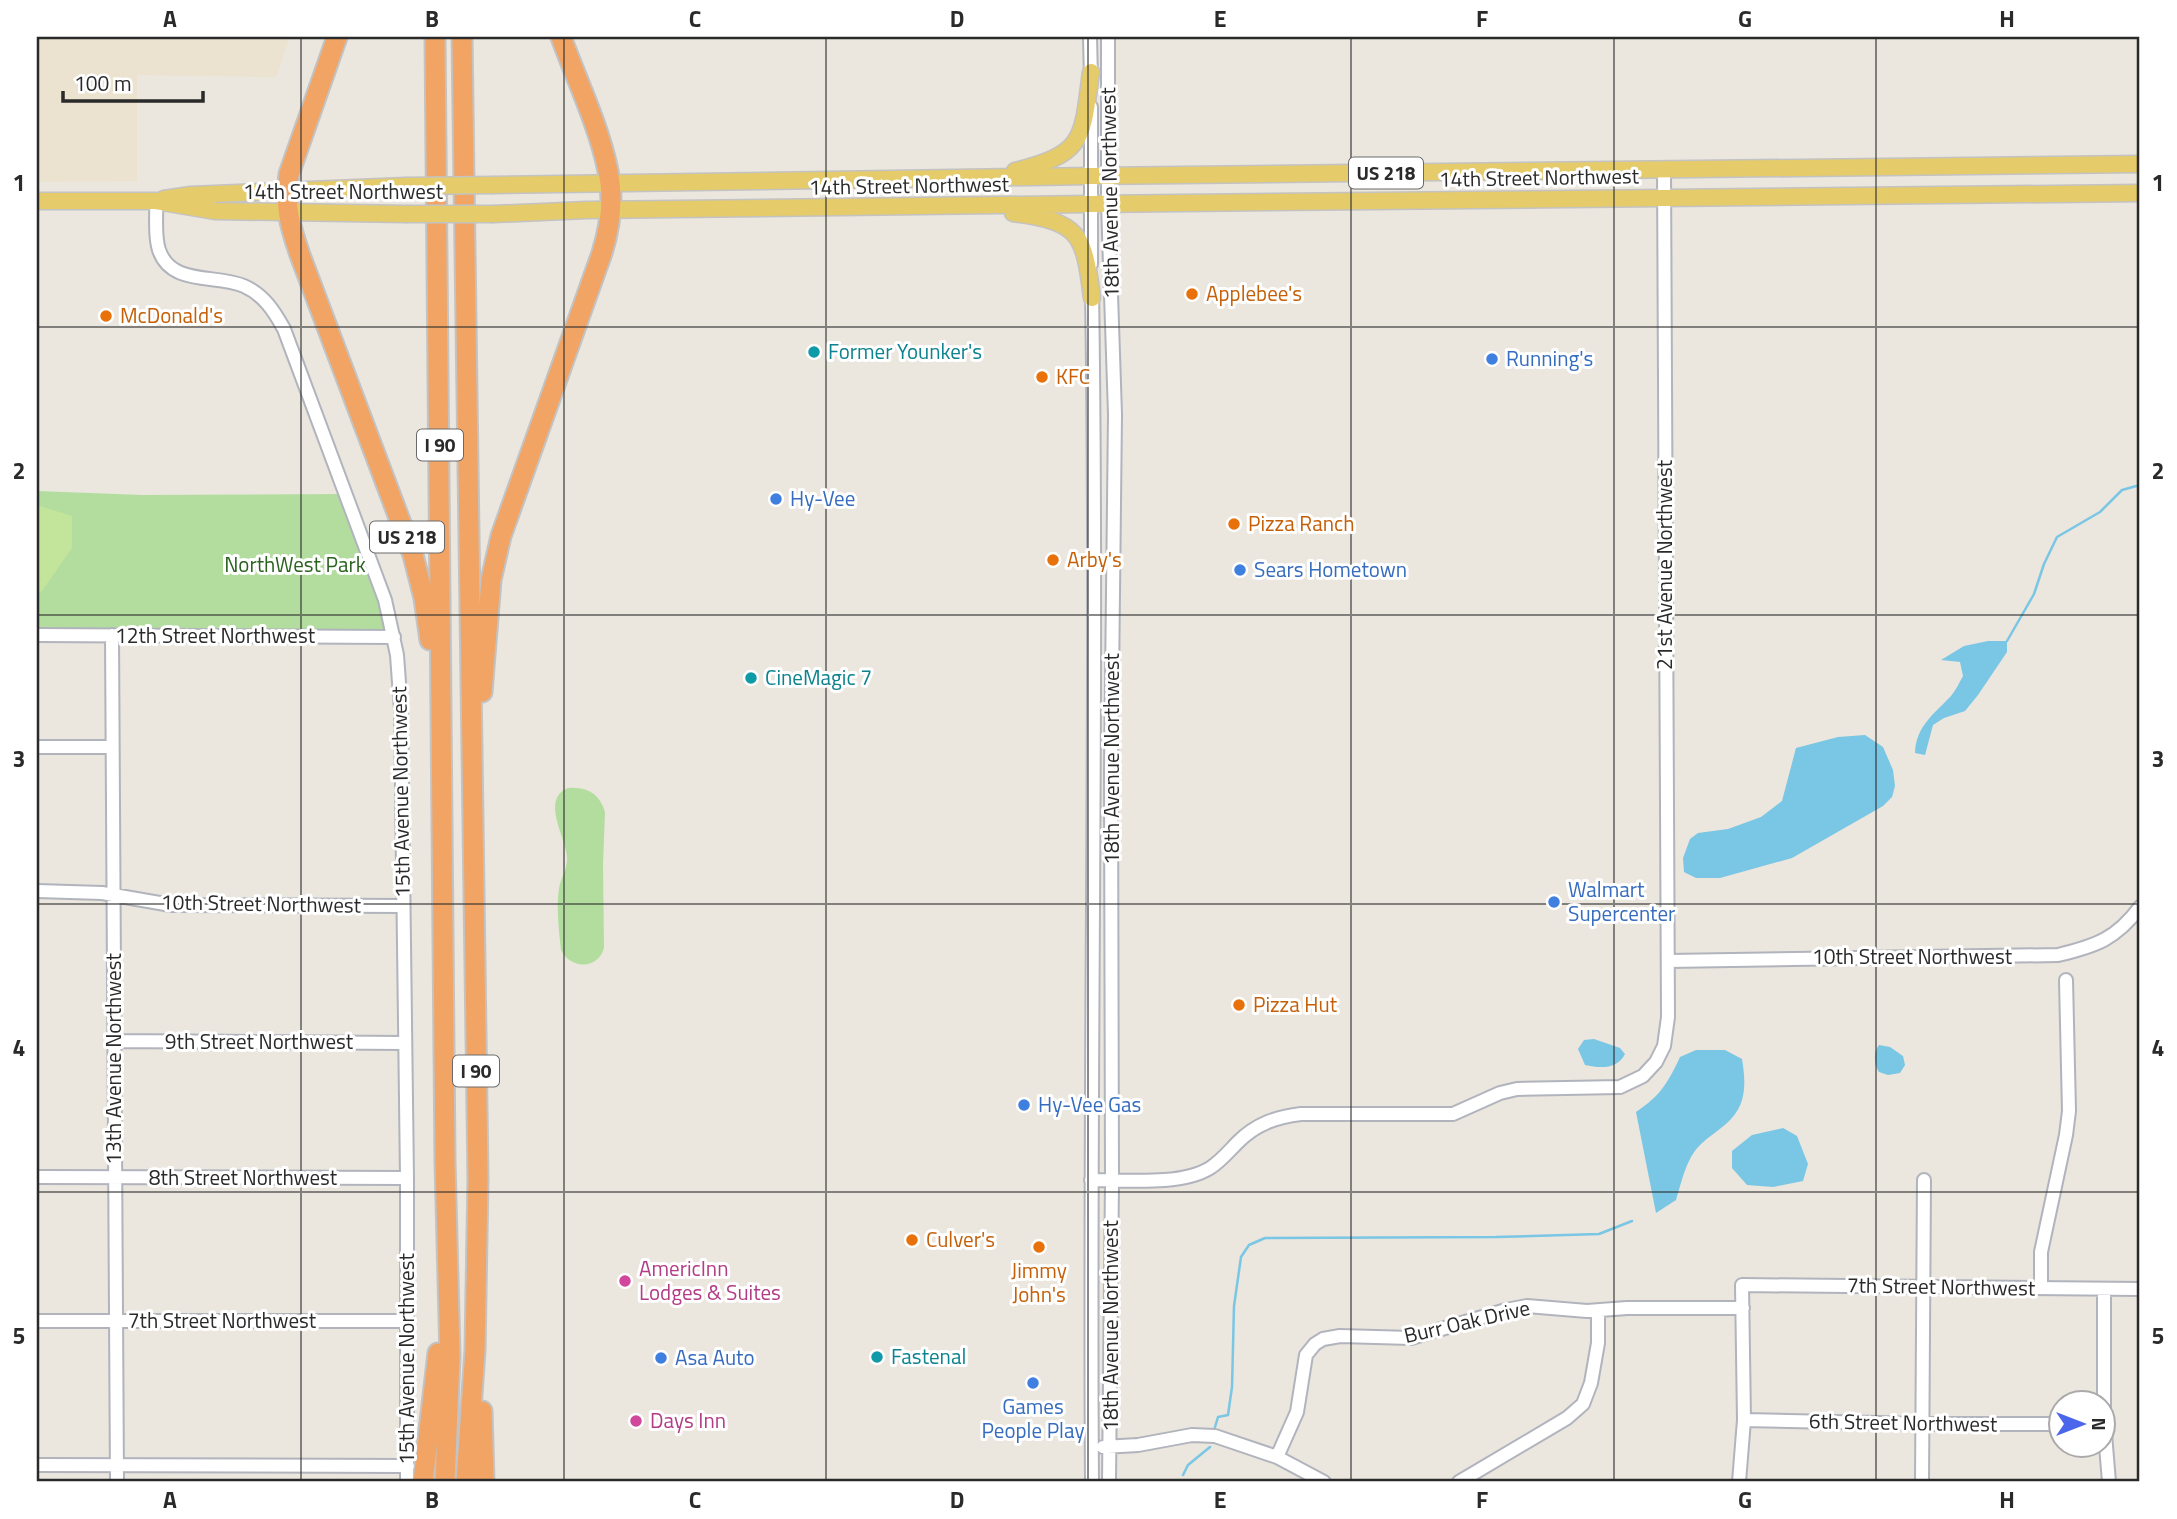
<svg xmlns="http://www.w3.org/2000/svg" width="2177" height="1519" font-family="'Titillium Web',sans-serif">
	<rect width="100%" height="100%" fill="#ebe6de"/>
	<!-- education -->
	<path fill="#ebe3cf" d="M37,37H290L276,77L137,75V181L37,182Z"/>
	<!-- green -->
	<path fill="#b3dd9f" d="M37,491L142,495L347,494L394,637L37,630Z
		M568,788C587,786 600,794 605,812L603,865L604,948C598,970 570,969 561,950C559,931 556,909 559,889C560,879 568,869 567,857C566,838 540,799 568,788Z"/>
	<!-- pitch -->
	<path fill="#c3e49b" d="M40,506L72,516V548L42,591L37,592V507Z"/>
	<!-- water -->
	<path fill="#79c6e5" d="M1988,641H2007V652L1978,695L1965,711L1944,718L1933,725L1925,755L1915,753C1916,726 1934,714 1951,696C1956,690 1959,683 1963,676L1960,662L1941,660L1964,646Z
		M1865,735L1883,747L1893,770L1895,786L1892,797L1883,806L1792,858L1720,878H1696L1684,872L1683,858L1690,839L1698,833L1728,829L1761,817L1782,801L1796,748L1838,737Z
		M1594,1039L1620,1048L1625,1054C1617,1070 1600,1068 1585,1065L1578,1049L1584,1040Z
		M1879,1045L1890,1047L1903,1056L1905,1065L1900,1073L1888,1075L1879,1072C1874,1065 1873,1052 1879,1045Z
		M1696,1050H1725L1742,1059C1746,1084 1747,1106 1726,1124C1718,1131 1708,1137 1700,1145C1686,1159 1682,1181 1676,1200L1656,1213L1636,1112C1660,1096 1668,1083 1680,1057Z
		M1783,1128L1797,1136L1808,1164L1803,1181L1773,1187L1747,1185L1732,1168V1151L1752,1135Z"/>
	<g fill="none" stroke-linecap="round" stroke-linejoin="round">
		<!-- stream -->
		<path stroke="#79c6e5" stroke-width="2.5" d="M2007,641L2034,594L2044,564L2057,537L2100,512L2122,490L2140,485
			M1215,1427L1218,1417L1228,1415L1232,1387L1234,1306L1241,1257L1249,1245L1265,1238L1496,1237L1599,1234L1632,1221
			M1183,1475L1188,1465L1210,1447"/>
		<!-- minor casing -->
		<g stroke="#b1b4bd" stroke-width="16">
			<path id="minor" d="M1090,37L1091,78
				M1108,37V204L1115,414L1111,771L1112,1180L1109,1482
				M1091,107V264
				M156,201C157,217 154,235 159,250C171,286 216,274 244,286C264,295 274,311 284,329L385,600L397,655L401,710L407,1178V1482
				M1092,289C1098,687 1089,1085 1092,1482
				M37,635L394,637
				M112,635L117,1482
				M37,747H112
				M37,891L102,893L171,905L403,906
				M1668,961L2058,955C2096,946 2116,939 2140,907
				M114,1041L404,1043
				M37,1177L407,1178
				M1091,1180C1125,1180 1181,1186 1210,1168C1221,1161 1229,1151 1238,1142C1256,1124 1276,1117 1301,1114H1453L1500,1093L1517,1089L1620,1087L1643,1076L1656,1062L1664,1046L1668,1017L1664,169
				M2041,1288V1252L2066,1135L2069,1111L2066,980
				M2104,1289V1422L2109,1482
				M37,1321H407
				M1744,1420L1922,1424H2062
				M1103,1447L1138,1445L1192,1435L1215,1436L1277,1457L1324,1482
				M1277,1457L1297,1412L1306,1355L1315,1344L1323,1339L1340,1336L1411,1338L1506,1310L1527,1306L1587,1311L1627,1308H1743
				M37,1465L408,1466
				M1459,1482L1567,1418L1583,1404L1591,1383L1598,1343V1311
				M1739,1482L1744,1420L1742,1285L2140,1289
				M1922,1482L1924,1180"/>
		</g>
		<!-- major casing -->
		<g stroke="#c3c3c3" stroke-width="19">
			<path id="major" d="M1015,171C1086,153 1082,139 1091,72
				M494,185L1091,176L2140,164
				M164,199L191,195L406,186
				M37,201H156L215,211L406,214
				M1013,213C1080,222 1084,233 1092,298
				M494,214L587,210L1090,204L2140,193"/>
		</g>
		<!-- highway casing -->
		<g stroke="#c3c3c3" stroke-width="23">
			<path id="highway" d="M337,37L289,174C284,206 290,226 300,255L413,555L424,598L430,640
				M435,37L445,1162L450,1356L445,1482
				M462,37L478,1179L475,1350L466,1482
				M482,692L491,580L501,536L602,253C610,227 614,198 608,171C599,126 577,81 561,37
				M482,1411L484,1482
				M423,1482L438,1353"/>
		</g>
		<!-- minor -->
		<use href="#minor" stroke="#fff" stroke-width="12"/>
		<!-- major -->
		<use href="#major" stroke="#e5cb69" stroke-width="16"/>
		<!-- highway -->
		<use href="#highway" stroke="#f1a463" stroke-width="19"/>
		<!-- major-bridge casing -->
		<g stroke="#c3c3c3" stroke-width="19" stroke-linecap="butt">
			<path id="major-bridge" d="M406,186L494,185
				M406,214H494"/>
		</g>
		<!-- major-bridge -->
		<use href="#major-bridge" stroke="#e5cb69" stroke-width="16"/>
	</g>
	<!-- grid -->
	<path fill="none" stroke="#2a2a2a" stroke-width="2" stroke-opacity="0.55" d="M301,37V1482M564,37V1482M826,37V1482M1088,37V1482M1351,37V1482M1614,37V1482M1876,37V1482M37,327H2140M37,615H2140M37,904H2140M37,1192H2140"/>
	<!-- markers -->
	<g fill="#e8710a" stroke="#fff" stroke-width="2.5">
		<circle cx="1192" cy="294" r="7"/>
		<circle cx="106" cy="316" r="7"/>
		<circle cx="1042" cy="377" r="7"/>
		<circle cx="1234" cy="524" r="7"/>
		<circle cx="1053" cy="560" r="7"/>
		<circle cx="1239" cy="1005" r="7"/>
		<circle cx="912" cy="1240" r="7"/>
		<circle cx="1039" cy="1247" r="7"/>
	</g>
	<g fill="#0f9aa8" stroke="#fff" stroke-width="2.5">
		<circle cx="814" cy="352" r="7"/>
		<circle cx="751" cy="678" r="7"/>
		<circle cx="877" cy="1357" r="7"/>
	</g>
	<g fill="#3f7fe0" stroke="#fff" stroke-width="2.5">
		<circle cx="1492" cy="359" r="7"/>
		<circle cx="776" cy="499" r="7"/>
		<circle cx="1240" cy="570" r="7"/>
		<circle cx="1554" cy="902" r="7"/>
		<circle cx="1024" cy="1105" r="7"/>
		<circle cx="661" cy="1358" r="7"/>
		<circle cx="1033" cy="1383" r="7"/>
	</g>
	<g fill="#d1479c" stroke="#fff" stroke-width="2.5">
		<circle cx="625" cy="1281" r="7"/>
		<circle cx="636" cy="1421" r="7"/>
	</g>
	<g text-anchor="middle" stroke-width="6" stroke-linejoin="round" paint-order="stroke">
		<!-- shield labels -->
		<g fill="#fff" stroke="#6a6a6a" stroke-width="2">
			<rect x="1349" y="157.5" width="74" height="31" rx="5"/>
			<rect x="417" y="429.5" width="46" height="31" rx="5"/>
			<rect x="370" y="521.5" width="74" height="31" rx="5"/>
			<rect x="453" y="1055.5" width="46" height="31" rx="5"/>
		</g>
		<g font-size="19" font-weight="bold" fill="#2a2a2a">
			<text x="1386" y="180">US 218</text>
			<text x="440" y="452">I 90</text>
			<text x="407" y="544">US 218</text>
			<text x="476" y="1078">I 90</text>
		</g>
		<!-- street labels -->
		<g font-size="21" fill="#2a2a2a" stroke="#fff">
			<text transform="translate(1539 178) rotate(-1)" y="7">14th Street Northwest</text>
			<text transform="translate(909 186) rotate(-1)" y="7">14th Street Northwest</text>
			<text x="343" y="199">14th Street Northwest</text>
			<text transform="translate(1110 193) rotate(-91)" y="7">18th Avenue Northwest</text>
			<text transform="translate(1665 565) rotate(-90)" y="7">21st Avenue Northwest</text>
			<text x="215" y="643">12th Street Northwest</text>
			<text transform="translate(1112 759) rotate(-90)" y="7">18th Avenue Northwest</text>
			<text transform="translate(401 792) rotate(-91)" y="7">15th Avenue Northwest</text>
			<text transform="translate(261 904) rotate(1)" y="7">10th Street Northwest</text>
			<text x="1912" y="964">10th Street Northwest</text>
			<text x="259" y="1049">9th Street Northwest</text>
			<text transform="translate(114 1059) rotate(-90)" y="7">13th Avenue Northwest</text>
			<text x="243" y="1185">8th Street Northwest</text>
			<text transform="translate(1941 1287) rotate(1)" y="7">7th Street Northwest</text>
			<text x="222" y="1328">7th Street Northwest</text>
			<text transform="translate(1467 1322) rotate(-13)" y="7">Burr Oak Drive</text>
			<text transform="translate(1111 1326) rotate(-90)" y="7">18th Avenue Northwest</text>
			<text transform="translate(407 1359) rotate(-90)" y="7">15th Avenue Northwest</text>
			<text transform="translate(1903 1423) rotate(1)" y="7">6th Street Northwest</text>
		</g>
		<!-- food labels -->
		<g font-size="21" fill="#c56008" stroke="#fff" text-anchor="start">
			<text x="1206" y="301">Applebee's</text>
			<text x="120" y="323">McDonald's</text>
			<text x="1056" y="384">KFC</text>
			<text x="1248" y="531">Pizza Ranch</text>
			<text x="1067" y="567">Arby's</text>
			<text x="1253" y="1012">Pizza Hut</text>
			<text x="926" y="1247">Culver's</text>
			<text x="1039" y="1278" text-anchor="middle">Jimmy<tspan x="1039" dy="24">John's</tspan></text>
		</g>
		<!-- culture labels -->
		<g font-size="21" fill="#0d838f" stroke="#fff" text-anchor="start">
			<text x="828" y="359">Former Younker's</text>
			<text x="765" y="685">CineMagic 7</text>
			<text x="891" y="1364">Fastenal</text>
		</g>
		<!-- shop labels -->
		<g font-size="21" fill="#366cbe" stroke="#fff" text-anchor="start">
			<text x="1506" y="366">Running's</text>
			<text x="790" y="506">Hy-Vee</text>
			<text x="1254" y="577">Sears Hometown</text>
			<text x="1568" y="897">Walmart<tspan x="1568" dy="24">Supercenter</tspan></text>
			<text x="1038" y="1112">Hy-Vee Gas</text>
			<text x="675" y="1365">Asa Auto</text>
			<text x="1033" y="1414" text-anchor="middle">Games<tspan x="1033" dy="24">People Play</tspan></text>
		</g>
		<!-- park labels -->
		<g font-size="21" fill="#2c6220" stroke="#fff">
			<text x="295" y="572">NorthWest Park</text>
		</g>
		<!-- hotel labels -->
		<g font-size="21" fill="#b23c85" stroke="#fff" text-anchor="start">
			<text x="639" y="1276">AmericInn<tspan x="639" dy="24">Lodges &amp; Suites</tspan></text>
			<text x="650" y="1428">Days Inn</text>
		</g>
	</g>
	<!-- border -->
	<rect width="2177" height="1519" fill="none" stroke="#ffffff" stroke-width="77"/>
	<!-- north arrow -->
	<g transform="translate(2082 1424) rotate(90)"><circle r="33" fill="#ffffff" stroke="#aaaaaa" stroke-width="2"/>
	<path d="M0-5L12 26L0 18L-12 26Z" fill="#4b65eb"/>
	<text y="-10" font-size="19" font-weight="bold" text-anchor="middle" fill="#2a2a2a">N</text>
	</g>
	<!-- scale -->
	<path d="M63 91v10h140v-10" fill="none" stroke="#2a2a2a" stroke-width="3.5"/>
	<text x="74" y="91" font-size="21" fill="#2a2a2a" stroke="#ffffff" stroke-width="5" paint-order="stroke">100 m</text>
	<rect x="38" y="38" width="2100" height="1442" fill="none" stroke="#2a2a2a" stroke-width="2.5"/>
	<g font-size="23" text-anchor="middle" font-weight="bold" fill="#2a2a2a">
		<text x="170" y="27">A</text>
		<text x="432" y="27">B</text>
		<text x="695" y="27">C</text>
		<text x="957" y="27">D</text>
		<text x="1220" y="27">E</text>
		<text x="1482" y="27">F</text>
		<text x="1745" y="27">G</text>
		<text x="2007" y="27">H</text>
		<text x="19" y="191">1</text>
		<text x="2158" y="191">1</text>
		<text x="19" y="479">2</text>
		<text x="2158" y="479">2</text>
		<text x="19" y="767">3</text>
		<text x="2158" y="767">3</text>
		<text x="19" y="1056">4</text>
		<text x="2158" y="1056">4</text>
		<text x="19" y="1344">5</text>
		<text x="2158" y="1344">5</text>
		<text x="170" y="1508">A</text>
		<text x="432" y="1508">B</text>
		<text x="695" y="1508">C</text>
		<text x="957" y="1508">D</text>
		<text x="1220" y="1508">E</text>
		<text x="1482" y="1508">F</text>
		<text x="1745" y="1508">G</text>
		<text x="2007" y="1508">H</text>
	</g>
</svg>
